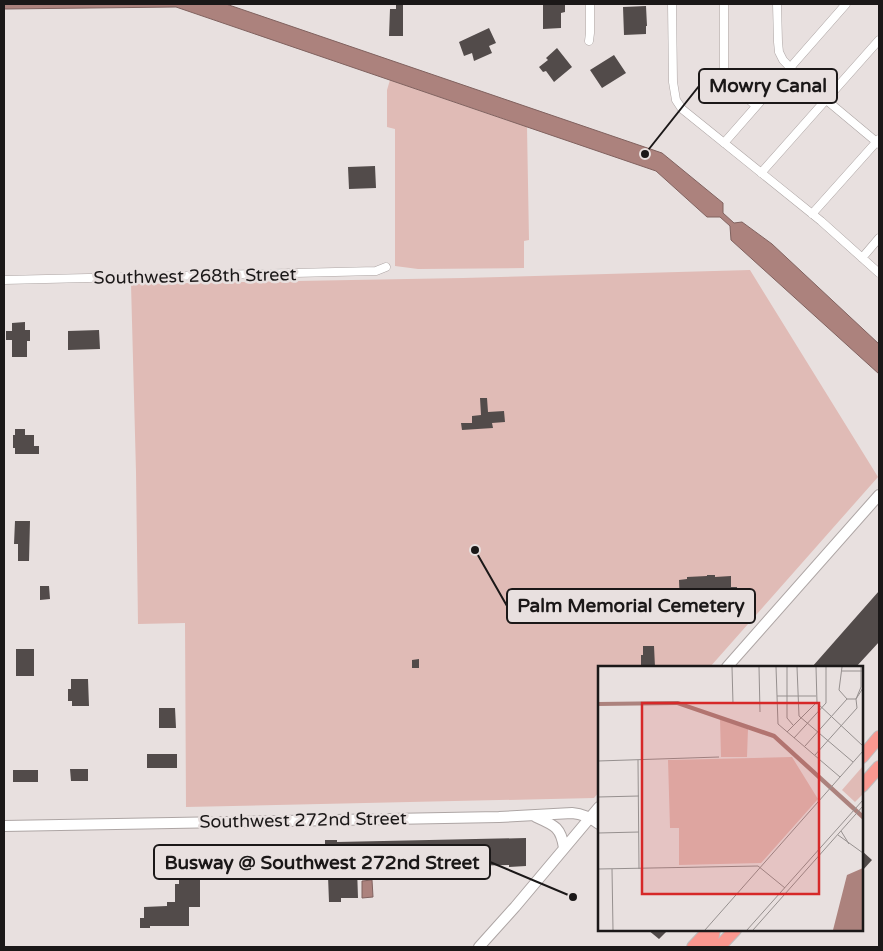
<svg xmlns="http://www.w3.org/2000/svg" width="883" height="951" font-family="'Varela Round',sans-serif">
	<rect width="100%" height="100%" fill="#e8e0df"/>
	<!-- green -->
	<path fill="#e0bbb6" d="M390,80L527,127L529,240L524,241V268L418,269L395,266V129L387,127V90Z
		M750,270L878,477L710,667H599V792L594,798L186,807L185,623L138,624L136,472L131,284L463,278Z"/>
	<!-- water -->
	<path fill="#ac827d" stroke="#80625f" d="M4,4H226L662,153L723,203V213L734,223L742,222L772,244L879,344V374L731,240L730,226L720,217H707L656,171L176,7L4,9Z
		M372,880L373,897L362,898V881Z"/>
	<!-- building -->
	<path fill="#524b4a" d="M396,4H403V36H389L390,9H396Z
		M543,4H565V12L561,13V28L543,29Z
		M646,6L647,26H646V34L624,35L623,7Z
		M489,28L496,43L489,46L492,53L474,61L472,53L464,56L459,42Z
		M557,48L572,67L554,82L546,71L543,72L539,67L548,60L546,58Z
		M614,55L626,73L602,88L590,70Z
		M375,166L376,188L349,189L348,167Z
		M25,322V330H30V341H27V357H12V340H6V331H12V323Z
		M99,330L100,349L68,350V331Z
		M480,398H487L488,412L504,411L505,422L492,423L493,428L462,430L461,423H472V416L481,415Z
		M15,429H25V435H34V446H39V454H15V448H13V435H15Z
		M15,521H30L29,561H18V544H14Z
		M707,575H715V577L731,576V587H737L738,611H714V606L680,607L679,580L687,579V577L707,576Z
		M40,586H49L50,599L40,600Z
		M879,591V642L856,667H812Z
		M643,646H654L655,667H643V665H641V655H643Z
		M16,649H34V676H16Z
		M419,659V668H412V660Z
		M71,679H88L89,706H72V701H68V689H71Z
		M159,708H175L176,728H159Z
		M147,754H177V768H147Z
		M70,769H88V781H71Z
		M13,770H38V782H13Z
		M526,838V866L509,867V865L357,868L358,898H341V902H329L327,850H325V840H337V842Z
		M862,851L872,860L862,871Z
		M182,873H200V907H189V926H150V928H140V918H144V907L167,906V902H175V884H179V879H182Z
		M648,930H668L659,939Z"/>
	<g fill="none" stroke-linecap="round" stroke-linejoin="round">
		<!-- minor casing -->
		<g stroke="#ada5a4" stroke-width="9">
			<path id="minor" d="M672,4L673,82L676,100L682,109L821,221L879,273
				M724,4V68L727,80L756,106
				M777,4L778,42L779,52L783,60L800,78L879,144
				M589,41L590,33V4
				M724,143L846,4
				M761,173L879,40
				M812,214L879,139
				M862,258L879,238
				M4,280L376,271L386,267"/>
		</g>
		<!-- tertiary casing -->
		<g stroke="#ada5a4" stroke-width="12">
			<path id="tertiary" d="M727,667L879,495
				M536,817C554,825 561,827 564,848
				M4,826L499,817L572,813C583,814 590,817 599,824
				M479,947L515,907L599,807"/>
		</g>
		<!-- trunk casing -->
		<g stroke="#bfbebe" stroke-width="14">
			<path id="trunk" d="M862,757L879,737
				M862,786L879,767
				M693,947L709,930
				M707,947L712,940L714,930
				M719,947L735,930"/>
		</g>
		<!-- minor -->
		<use href="#minor" stroke="#fff" stroke-width="8"/>
		<!-- tertiary -->
		<use href="#tertiary" stroke="#fff" stroke-width="10"/>
		<!-- trunk -->
		<use href="#trunk" stroke="#fa9890" stroke-width="12"/>
	</g>
	<g text-anchor="middle" stroke-width="5" stroke-linejoin="round" paint-order="stroke">
		<!-- street labels -->
		<g font-size="18" fill="#1b1818" stroke="#e8e0df">
			<text transform="translate(195 276) rotate(-1)" y="6">Southwest 268th Street</text>
			<text transform="translate(303 820) rotate(-1)" y="6">Southwest 272nd Street</text>
		</g>
	</g>
	<!-- overview -->
	<g transform="translate(598 666)">
		<rect width="265" height="265" fill="#e8e0df"/>
		<path d="M122,53L150,63L149,91H123ZM194,91L220,133L163,197L81,199V162H72L70,94ZM265,100V128L257,136L244,124Z" fill="#e0bbb6"/>
		<path d="M80,35L177,68L265,148V154L175,72L79,39L0,40V36ZM265,202V264H235L249,209Z" fill="#ac827d"/>
		<path fill="none" stroke="#96908f" stroke-width="1" d="M134,1L135,38M161,1L162,46M178,1L180,58L242,111M189,1V52L195,59M199,1L201,50L255,96M218,1L219,37L265,80M244,1L241,24L249,33M263,1V21L258,33L265,22M244,5H265M179,30H218M189,66L219,36M196,72L228,37V1M207,80L249,33H258L259,42L217,89M40,94L41,203M0,95L121,91M0,131L41,130M243,165L251,178M0,167L41,166M240,169L265,187M0,203L160,200L187,222M14,203L15,264M107,264L265,85M149,264L265,134M155,264L265,140"/>
		<path fill="#d62828" fill-opacity="0.15" stroke="#d62828" stroke-width="2.5" d="M44,37H221V228H44Z"/>
		<rect width="265" height="265" fill="none" stroke="#1b1818" stroke-width="2.5"/>
	</g>
	<!-- callouts -->
	<path fill="none" stroke="#1b1818" stroke-width="2" d="M645 154L699 86M475 550L507 606M573 897L490 862"/>
	<g fill="#1b1818" stroke="#e8e0df" stroke-width="2">
		<circle cx="645" cy="154" r="5"/>
		<circle cx="475" cy="550" r="5"/>
		<circle cx="573" cy="897" r="5"/>
	</g>
	<g fill="#e8e0df" stroke="#1b1818" stroke-width="2">
		<rect x="699" y="69" width="138" height="34" rx="5"/>
		<rect x="507" y="589" width="248" height="34" rx="5"/>
		<rect x="154" y="845" width="336" height="34" rx="5"/>
	</g>
	<g font-size="19" text-anchor="middle" font-weight="bold" fill="#1b1818">
		<text x="768" y="92">Mowry Canal</text>
		<text x="631" y="612">Palm Memorial Cemetery</text>
		<text x="322" y="869">Busway @ Southwest 272nd Street</text>
	</g>
	<!-- border -->
	<rect width="883" height="951" fill="none" stroke="#1b1818" stroke-width="10"/>
</svg>
